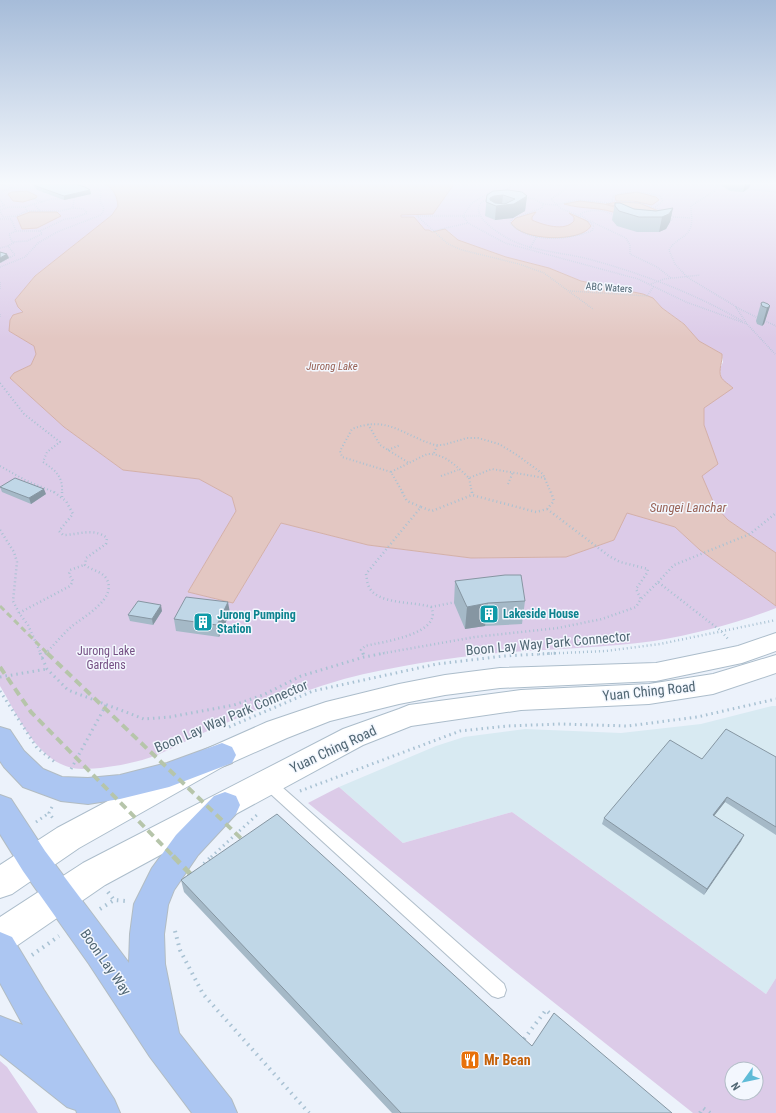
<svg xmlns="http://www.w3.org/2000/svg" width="776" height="1113" font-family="'Roboto Condensed',sans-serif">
	<rect width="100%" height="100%" fill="#ecf2fb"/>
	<!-- commercial -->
	<path fill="#d8eaf2" d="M772,706H776V978L766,994L512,812L403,843L339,787L436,746L464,737L525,729L621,733L701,724Z"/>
	<!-- green -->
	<path fill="#dccbe8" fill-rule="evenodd" d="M0,184H106C114,190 117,196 118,206L112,215L35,276L15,300L23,312L9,331L34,346L36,354L31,365L14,373L10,378L64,427L123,470L199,479L232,497L236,511L188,592L233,603L281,523L368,545L471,558L565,557L614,540L626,512L675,527L700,550L776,606V608C737,623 696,634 654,641C602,648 550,649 498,653C447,658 394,666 344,679C295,693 249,713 203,733C187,740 172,749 157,755C137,763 104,769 82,769C39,768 19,717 0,686Z
		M454,184H776V553L728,520L714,506L701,476L708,438L704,425V407L721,377L720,369L723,362L722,354L699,341L684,324L662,308L653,298L643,294L581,281L549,268L506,257L458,240L448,231H425L414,217H401L400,215L433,214Z
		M339,787L403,843L512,812L766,994L776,978V1113H693L513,970L308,803ZM732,1069H756V1093H732Z
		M0,1061L7,1067L38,1113H0Z"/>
	<!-- water -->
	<path fill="#e3c7c2" stroke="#d4b0a9" d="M106,184H454L433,214L401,215V217H414L425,230H429L432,232L445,229L458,240L506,257L549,268L581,281L643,294L653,298L662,308L684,324L699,341L722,354C723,361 718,370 721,377C723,381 730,385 733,388L704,408V425L718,464L702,476L715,506L728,520L776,553V606L700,550L675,527L627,513L614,540L566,557L471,558L368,545L281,523L233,603L188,592L236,511L232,497L199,479L123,470L64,427L10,378L14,373L31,365L36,354L34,346L9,331L10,320L13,315L23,312L18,307L15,300L35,276L112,215L118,206C117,196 114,190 106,184Z
		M27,191L37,196L36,198L23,202L13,201L8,194L12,192Z
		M637,192L656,197L659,200L652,205L633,201H616L615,196L617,195Z
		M580,201L604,204L625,210L621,215C601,206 584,210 564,204Z
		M619,202L639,203L666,214C646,210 626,209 606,204Z
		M30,212H57L61,216L37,228L22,229L17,217Z
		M536,212L532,217V220C543,225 565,232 574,221V217L569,213L587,221L591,226C581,243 521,241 511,223L516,218Z"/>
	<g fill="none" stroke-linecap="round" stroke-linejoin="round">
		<!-- lane casing -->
		<g stroke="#b0beca" stroke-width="2">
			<path id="lane" d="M268,777L273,779L504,984L506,990L504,996L498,998L492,996L263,787L261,783L263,779Z"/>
		</g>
		<!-- secondary casing -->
		<g stroke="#acbdcb" stroke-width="2">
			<path id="secondary" d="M776,633V651L742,663L656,681L500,688L445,695L399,704L330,721L287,738L224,766L79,848L12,894L0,898V865L57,828L204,750L267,722L326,702L399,684L445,675L500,668L656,663L738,646Z
				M776,655V673L713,694L649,704L521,710L411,726L363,745L105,885L12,949L0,954V917L83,863L343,729L399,709L409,705L521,690L649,684L713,674Z"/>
		</g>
		<!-- primary casing -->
		<g stroke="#b2bcc2" stroke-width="2">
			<path id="primary" d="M0,727L10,730L24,751L43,769L62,777L88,778L120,775L167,763L222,743L232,747L236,755L232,763L169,787L120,799L88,804L61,801L23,787L4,767L0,761Z
				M225,792L236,796L240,805L236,814L198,855L174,890L168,905L164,934L165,964L179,1033L231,1099L237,1113H192L150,1057L89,964L23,871L0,834V795L11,799L45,851L129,963L130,934L134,904L152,868L176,835L214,796Z
				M0,932L12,937L44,990L114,1099L120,1113H77L76,1110L67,1107L0,1054V1016L23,1025L0,983Z"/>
		</g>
		<!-- path-far4 -->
		<path stroke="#a9c2d3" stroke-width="1.5" stroke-dasharray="0.5 1.5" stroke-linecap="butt" d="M0,184L12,188L0,192
			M500,184V186L472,203L463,216L468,223L505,243L638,279L686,302L747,324
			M545,184L565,186L581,184
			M676,184H679
			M693,184L724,185
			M716,184L717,186L714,191L691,206C691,213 693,223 690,229C686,238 675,239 669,250L675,264L687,277L735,306L747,324L776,355
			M565,186L566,189L551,199L560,208L582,217
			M12,188H38
			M745,189L776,192
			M504,191L509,188L511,184
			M524,197L534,199L543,204L542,208L512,219L510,223C530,244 567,240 592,231L594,226L580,214C592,208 604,210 616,216
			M30,198L42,202
			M489,198C487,199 483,201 481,203C470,215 498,233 507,238C532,252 564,252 592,260C643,274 696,294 742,321
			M64,199H51L34,204L40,211H60L73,208
			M0,200L4,205L0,207
			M612,201L640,203L664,211
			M543,204L555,205L577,200L609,203L612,201L613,196C629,190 644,192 660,196L663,201L655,207
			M25,207L34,204
			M0,210L9,207H25L27,211L16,216L3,217L0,211
			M27,211H40
			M479,216H417L448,244L462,250L519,264L544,273L593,309
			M673,217L690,218
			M0,219H11L16,231
			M590,221L626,238L630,245V254L657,267L671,278
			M669,221L672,220L673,217L670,214
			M16,231H40L42,234L27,241L12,242L9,234Z
			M40,231L65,219L74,218L87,213L84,209L73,208L74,198H71
			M433,231L468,223
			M8,246L15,242
			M0,248L8,246L15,255L11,257
			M530,248L537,236
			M0,255L11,257L0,263
			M0,267L25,257L38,243L57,232L101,215C105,209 104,207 100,202L101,191L91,184
			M0,282V290
			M651,284L664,279L700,275
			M570,291L647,296L654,286
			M736,307L758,318
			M0,314V318
			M763,320L776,326"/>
		<!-- path-far3 -->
		<path stroke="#a9c2d3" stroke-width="2" stroke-dasharray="1 2.5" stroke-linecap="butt" d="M0,383L24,414L60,442L47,452L43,462C56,471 63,476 62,493
			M368,424L380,445L409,463
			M388,450L400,445
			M434,453L437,446
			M0,466L25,480L56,493
			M391,472L427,454C445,453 457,467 469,478L492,469L545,478
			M441,476L458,470
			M469,478L472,493
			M508,484L513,472
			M403,493L391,472L342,457L340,451L352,429C388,415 402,435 435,445H443L467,438H478L499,444L517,455L543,474L551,493"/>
		<!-- path-far2 -->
		<path stroke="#a9c2d3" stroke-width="2.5" stroke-dasharray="1 3" stroke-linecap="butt" d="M402,492L407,501L421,507
			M472,492V495
			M62,497V492
			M421,507L432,511L472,495L536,512L547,509L554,501L551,492
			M547,509L609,556L620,562L648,569L647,573L636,589L641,599
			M0,530L14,552L17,562L13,601L19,613L28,625L41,654
			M658,582L674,565L750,534L776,513
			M431,607L456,602
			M19,613L70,586L73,581L69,574L70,570L84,565
			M45,654C54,645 62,635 71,627C83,617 119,598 106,578C101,571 91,570 85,565L86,558L106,544L107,538C93,527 79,535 63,535L59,531L73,514L66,501L54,492
			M363,654L361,650L365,646C382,642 444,634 431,607C413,601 378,605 369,587C367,583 367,578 366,574L421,507
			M379,654L475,637L558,628L602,619L636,607L641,599L658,582L721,631L729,640
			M539,654L606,651L660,644L776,620"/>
		<!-- path-far1 -->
		<path stroke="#a9c2d3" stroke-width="3" stroke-dasharray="1.5 4" stroke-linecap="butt" d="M40,653L47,669L68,690L144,719L170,717L234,705L263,695L301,676L364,657L385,653
			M363,653L364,656
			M42,658L46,653
			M0,677L47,669
			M0,691L37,748L56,763
			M229,727L313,691L437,664L504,656L559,653
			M71,769L106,705
			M300,791L460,731L507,726L560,724L628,726L697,717L776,699
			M52,807L49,813L54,820
			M36,822L49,813
			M211,857L259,813"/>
		<!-- path -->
		<path stroke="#a9c2d3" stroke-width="4" stroke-dasharray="1.5 5" stroke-linecap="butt" d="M204,864L212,856
			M108,892L114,900
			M100,909L114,900L126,901
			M175,931L180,950L203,994L309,1113
			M32,955L59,936
			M524,1039L546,1010L554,1017
			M700,1113L703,1108L710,1113"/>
		<!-- lane -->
		<use href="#lane" fill="#fff" fill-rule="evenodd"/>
		<!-- secondary -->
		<use href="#secondary" fill="#fff" fill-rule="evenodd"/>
		<!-- primary -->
		<use href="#primary" fill="#acc6f2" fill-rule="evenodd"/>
		<!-- rail-far2 -->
		<path stroke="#b6c5aa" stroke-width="3" stroke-dasharray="6 4" stroke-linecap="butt" d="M0,606L48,654"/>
		<!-- rail-far1 -->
		<path stroke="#b6c5aa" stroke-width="4" stroke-dasharray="8 5" stroke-linecap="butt" d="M47,653L249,846
			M0,667L31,712L174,857"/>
		<!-- rail -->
		<path stroke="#b6c5aa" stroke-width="5" stroke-dasharray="10 6" stroke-linecap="butt" d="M173,856L198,882"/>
	</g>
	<!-- wall -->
	<path fill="#a5b9c7" d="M34,184H75L90,190L91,194L64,200L37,190L34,186Z
		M723,184H751L749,188L743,192L730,191L722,186Z
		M508,190L527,196L525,211L513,218L495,220L485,216L487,195Z
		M615,203L634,209L656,211L673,208L670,222L666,229L659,232H637L617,226L612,220Z
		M761,303L770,306L764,324L762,326L757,324L756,321Z
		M0,487L46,494L31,504L2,492Z
		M455,581L525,601L522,624L485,626L465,629L454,603Z
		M162,611L153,625L130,621L128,615Z
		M230,613L219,637L176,631L174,619Z
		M776,757V835L725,802L714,816L744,835L741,841L704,895L602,824L604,818L702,759Z
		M181,880L532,1046L672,1113H392L184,892Z"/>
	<!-- shaded-wall -->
	<path fill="#8696a2" d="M745,184H751L749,188L743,192Z
		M90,190L91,194L64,200V196Z
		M503,195L502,205L527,196L525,211L513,218L495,220L496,206L490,203V198L494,196Z
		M673,208L670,222L666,229L659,232L662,217Z
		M7,254L9,258L0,263V258Z
		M770,306L764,324L762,326L767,308Z
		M44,489L46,494L31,504L29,498Z
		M228,602L230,613L219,637L217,625Z
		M488,603L485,626L465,629L467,607Z
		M161,605L162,611L153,625L152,619Z
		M727,797L725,802L710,821L713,815Z
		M744,835L741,841L704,895L707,889Z"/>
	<!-- building -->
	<path fill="#c0d7e7" stroke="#8696a2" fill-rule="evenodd" d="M34,184H75L85,187L90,190L64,196L36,186Z
		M508,190L522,192L527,196L514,204L496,206L486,202L487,195L493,191ZM503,195L515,199L505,204L495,203L490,200V198L494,196Z
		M615,203H620L634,209L656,211L673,208L669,214L662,217H639L619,211L615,206Z
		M0,252L7,254L0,258Z
		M763,302L768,304L770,306L767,308L762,306L761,303Z
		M15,478L44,489L29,498L0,487Z
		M505,575H521L525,601L488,603L467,607L455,581Z
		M186,597L228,602L217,625L174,619Z
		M138,601L161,605L152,619L128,615Z
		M726,729L776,757V827L727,797L713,815L744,835L707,889L604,818L670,740L702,759Z
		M277,814L532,1046L554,1013L672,1113H401L181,880Z"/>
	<!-- sky -->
	<linearGradient id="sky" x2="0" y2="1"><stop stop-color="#a6bcd9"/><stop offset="0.54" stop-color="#f6f9fd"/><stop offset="1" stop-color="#f6f9fd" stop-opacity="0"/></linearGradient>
	<rect width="776" height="339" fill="url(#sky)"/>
	<!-- icons -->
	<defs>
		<g id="building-square" transform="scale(1)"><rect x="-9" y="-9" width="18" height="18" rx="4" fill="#0f9aa8" stroke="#f3f7fe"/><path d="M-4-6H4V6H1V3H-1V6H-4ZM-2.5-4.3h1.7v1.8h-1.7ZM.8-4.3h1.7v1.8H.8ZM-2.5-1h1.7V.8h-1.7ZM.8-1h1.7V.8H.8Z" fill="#fff"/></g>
		<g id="restaurant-square" transform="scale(1)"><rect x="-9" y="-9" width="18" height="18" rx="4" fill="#e8710a" stroke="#f3f7fe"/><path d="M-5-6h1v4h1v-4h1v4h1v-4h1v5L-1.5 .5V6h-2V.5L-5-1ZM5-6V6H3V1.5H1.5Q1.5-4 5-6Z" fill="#fff"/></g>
	</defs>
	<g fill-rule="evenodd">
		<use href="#building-square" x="489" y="614"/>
		<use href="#building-square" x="203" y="622"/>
		<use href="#restaurant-square" x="470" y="1060"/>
	</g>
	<g text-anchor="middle" stroke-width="3" stroke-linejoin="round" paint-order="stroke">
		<!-- far-street labels -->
		<g font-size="10" fill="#516774" stroke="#f3f7fe">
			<text transform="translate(609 287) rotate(4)" y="4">ABC Waters</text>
		</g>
		<!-- far-water labels -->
		<g font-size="11" font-style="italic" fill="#996357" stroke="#f3f7fe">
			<text x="332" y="370">Jurong Lake</text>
		</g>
		<!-- culture labels -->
		<g font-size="12" font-weight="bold" fill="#0d838f" stroke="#f3f7fe" text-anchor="start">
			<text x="503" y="618">Lakeside House</text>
			<text x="217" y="619">Jurong Pumping<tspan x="217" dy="14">Station</tspan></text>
		</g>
		<!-- park labels -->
		<g font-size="12" fill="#755084" stroke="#f3f7fe">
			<text x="106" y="655">Jurong Lake<tspan x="106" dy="14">Gardens</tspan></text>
		</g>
		<!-- water labels -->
		<g font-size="13" font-style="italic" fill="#996357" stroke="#f3f7fe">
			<text x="688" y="512">Sungei Lanchar</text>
		</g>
		<!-- near-street labels -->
		<g font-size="14" fill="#516774" stroke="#f3f7fe">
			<text transform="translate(548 643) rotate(-5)" y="5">Boon Lay Way Park Connector</text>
			<text transform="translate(649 691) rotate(-6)" y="5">Yuan Ching Road</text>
			<text transform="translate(231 716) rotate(-23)" y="5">Boon Lay Way Park Connector</text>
			<text transform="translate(333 749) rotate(-25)" y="5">Yuan Ching Road</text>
			<text transform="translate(106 962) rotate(55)" y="5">Boon Lay Way</text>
		</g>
		<!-- near-food labels -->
		<g font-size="14" font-weight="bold" fill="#c56008" stroke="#f3f7fe" text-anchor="start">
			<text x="484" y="1065">Mr Bean</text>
		</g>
	</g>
	<!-- north arrow -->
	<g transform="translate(744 1081) rotate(237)"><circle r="19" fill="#f3f7fe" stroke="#b2bdc7"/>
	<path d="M0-3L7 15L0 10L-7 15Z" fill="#5fbbd7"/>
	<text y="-6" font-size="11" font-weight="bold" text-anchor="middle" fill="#516774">N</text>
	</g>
</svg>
